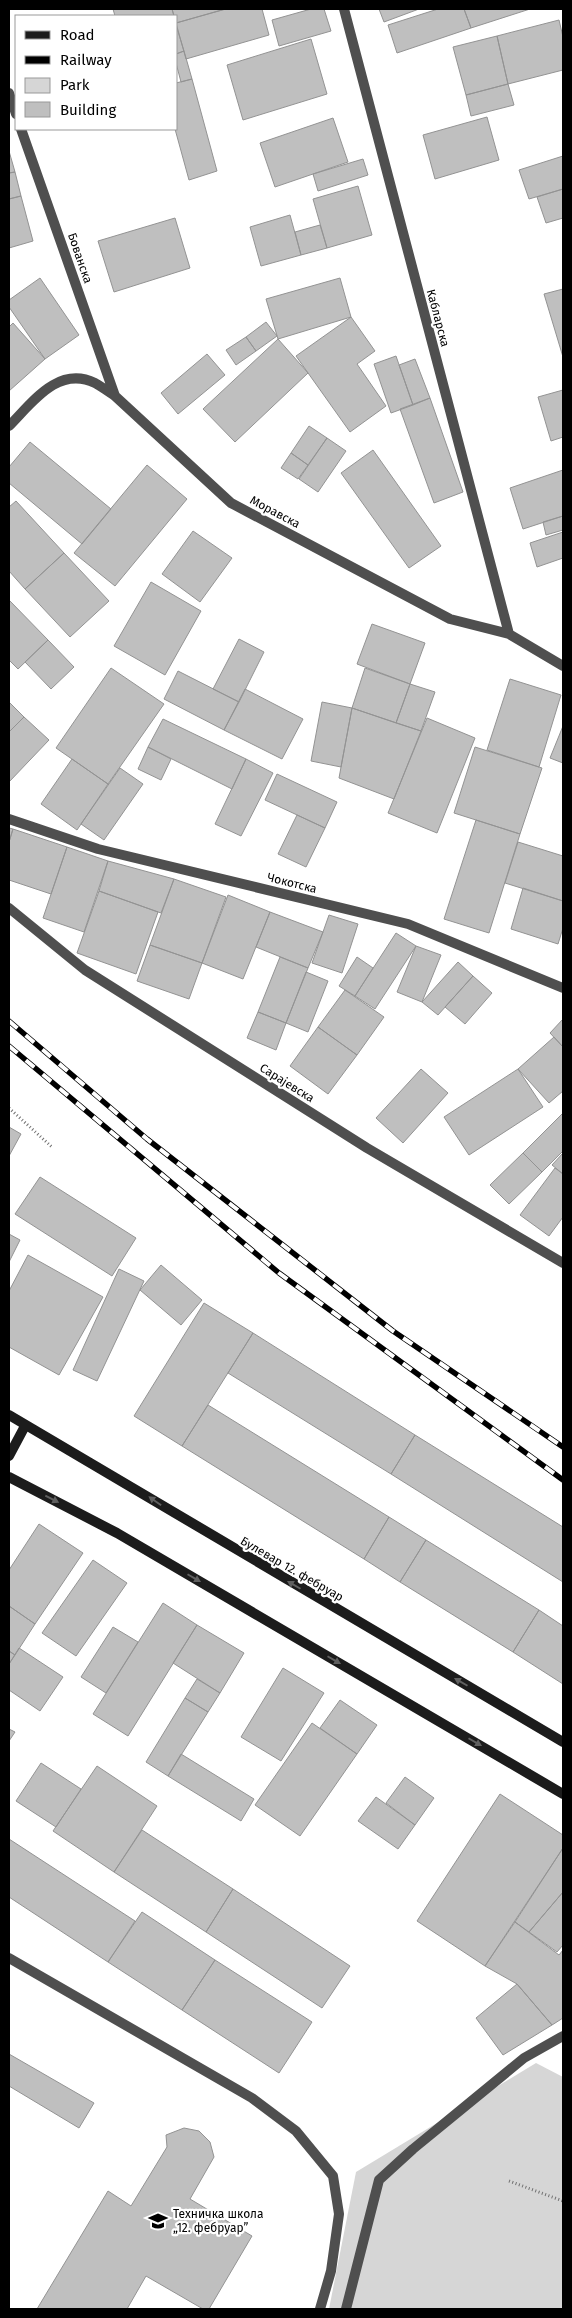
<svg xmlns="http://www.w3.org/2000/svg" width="572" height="2318" font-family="'Fira Sans',sans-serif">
	<rect width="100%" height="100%" fill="#fff"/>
	<!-- green -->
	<path fill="#d6d6d6" d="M536,2063L563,2077V2309H329L356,2172Z"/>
	<!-- building -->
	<path fill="#bfbfbf" stroke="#939393" d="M113,9H172L174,16H115Z
		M172,9H226L176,23V16H174Z
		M225,9H262L269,35L186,59L176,23Z
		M311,9H324L331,31L279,46L272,20Z
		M379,9H419L384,22Z
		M438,9H464L471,28L397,53L388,25Z
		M464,9H530L471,28Z
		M559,20L563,37V70L508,84L497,36Z
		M176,25L184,51L176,54Z
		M497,36L508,84L466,95L453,47Z
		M311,39L327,94L243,120L227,65Z
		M184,51L192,79L181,82L176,63V54Z
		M192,79L217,171L189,180L175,129L176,83Z
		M508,84L514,105L471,116L466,95Z
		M487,117L499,160L435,179L423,135Z
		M333,118L348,162L275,187L260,143Z
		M9,151L15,172L9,173Z
		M563,156V189L529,199L519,170Z
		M363,159L368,175L318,191L313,174Z
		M15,172L21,196L9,199V173Z
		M358,186L372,235L327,248L313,199Z
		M563,189V218L546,223L537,197Z
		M21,196L33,241L9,248V199Z
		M290,215L301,255L261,266L250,227Z
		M175,218L190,268L114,292L98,241Z
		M320,225L327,248L301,255L295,232Z
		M40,278L79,335L45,359L9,307V300Z
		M340,278L351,317L278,339L266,299Z
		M563,289V357L544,294Z
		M351,317L375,351L357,364L386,406L350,432L296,356Z
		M266,322L277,336L256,351L246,337Z
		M13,323L45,359L9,391V327Z
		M246,337L256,351L236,365L226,350Z
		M278,339L308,373L235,442L203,409Z
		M207,354L225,375L178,414L161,393Z
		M396,356L413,405L391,413L374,364Z
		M415,359L430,398L413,405L399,365Z
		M563,390V437L551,441L538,397Z
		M430,398L463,492L434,503L400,409Z
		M309,426L327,438L308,465L291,453Z
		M327,438L346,451L318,492L299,479Z
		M30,442L111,509L82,544L9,483V467Z
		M373,450L441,546L409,568L341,473Z
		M291,453L308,465L298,479L281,468Z
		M147,465L187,499L115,586L74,553Z
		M563,470V516L523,529L510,488Z
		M16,501L64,553L25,589L9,571V507Z
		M563,516V530L546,535L543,522Z
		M193,531L232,558L200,602L162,574Z
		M563,532V558L537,567L530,543Z
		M64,553L109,601L70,637L25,589Z
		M151,582L201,611L165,675L114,646Z
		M9,600L48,640L18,669L9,660Z
		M372,624L425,643L410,684L357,664Z
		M239,639L264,652L239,702L213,689Z
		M48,640L74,667L51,689L25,662Z
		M111,668L164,704L108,784L56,748Z
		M365,668L410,684L396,723L352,708Z
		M178,671L239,702L224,730L164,699Z
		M510,679L561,695L539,767L487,750Z
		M410,684L435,692L421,731L396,723Z
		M245,689L303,719L282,759L224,730Z
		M9,702L24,717L9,732Z
		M322,702L352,708L341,767L311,761Z
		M352,708L421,731L394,799L339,778Z
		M24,717L49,740L9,782V732Z
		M427,718L475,738L437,833L388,813Z
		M163,719L246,759L232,789L148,747Z
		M563,726V763L550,758Z
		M148,747L171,759L161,780L138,769Z
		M475,747L542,768L520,834L454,813Z
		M72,759L108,784L77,830L41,804Z
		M246,759L273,773L241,836L215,824Z
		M120,768L143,784L104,840L81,824Z
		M277,774L337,802L325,828L265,800Z
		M297,815L325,828L306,867L278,854Z
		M476,820L520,834L489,933L444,919Z
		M9,828L13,829L9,842Z
		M13,829L67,847L51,894L9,880V842Z
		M518,842L563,856V901L505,883Z
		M67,847L108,861L84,932L43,918Z
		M108,861L174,879L161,913L99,891Z
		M174,879L226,897L202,963L150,945Z
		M523,888L563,901V928L558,944L511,929Z
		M99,891L158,912L136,974L77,953Z
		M228,895L270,912L243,979L202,963Z
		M270,912L323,932L308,968L256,947Z
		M329,915L358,924L342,973L312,963Z
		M396,933L416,946L375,1009L355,996Z
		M150,945L202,963L189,999L137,981Z
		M416,946L441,955L422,1002L397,992Z
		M280,957L308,968L286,1023L258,1012Z
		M357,957L373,968L355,996L339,986Z
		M458,962L473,976L438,1015L422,1002Z
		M306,972L328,981L308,1032L286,1023Z
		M473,976L492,993L465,1024L445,1007Z
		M345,990L384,1017L357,1055L318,1027Z
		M258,1012L286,1023L276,1050L247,1038Z
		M563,1019V1047L550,1033Z
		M318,1027L357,1055L328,1094L290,1066Z
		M554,1037L563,1047V1091L549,1103L518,1069Z
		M421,1069L448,1093L403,1143L376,1118Z
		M518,1069L543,1107L469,1155L444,1117Z
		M563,1113V1151L542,1172L523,1153Z
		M9,1127L21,1134L9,1156Z
		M523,1153L542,1172L509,1204L490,1185Z
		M563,1153V1174L552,1165Z
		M555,1168L563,1174V1217L549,1236L520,1215Z
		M40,1177L136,1238L112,1276L15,1214Z
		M9,1234L20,1240L9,1262Z
		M28,1255L103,1297L59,1375L9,1347V1291Z
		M161,1265L202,1300L181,1325L140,1290Z
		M119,1269L144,1281L97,1381L73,1370Z
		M204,1303L253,1333L182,1446L134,1416Z
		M253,1333L415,1435L391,1474L228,1373Z
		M208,1405L389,1517L364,1559L182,1446Z
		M415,1435L563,1527V1582L391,1474Z
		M389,1517L426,1540L400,1582L364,1559Z
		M39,1524L83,1553L35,1624L9,1606V1570Z
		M426,1540L539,1610L513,1652L400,1582Z
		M93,1560L127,1583L76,1656L42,1633Z
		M163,1603L197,1625L128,1736L93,1714Z
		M9,1606L35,1624L15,1655L9,1651Z
		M539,1610L563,1626V1684L513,1652Z
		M197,1625L244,1653L220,1693L173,1663Z
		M113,1627L138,1642L106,1693L81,1677Z
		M19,1648L63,1677L40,1711L9,1690V1664Z
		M9,1651L15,1655L9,1664Z
		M283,1668L324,1693L281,1761L241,1737Z
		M197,1679L220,1693L208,1712L185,1698Z
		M185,1698L208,1712L168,1776L146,1762Z
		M340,1700L377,1725L357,1754L320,1728Z
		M312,1723L357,1754L300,1836L255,1805Z
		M9,1729L15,1732L9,1741Z
		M181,1754L254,1799L241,1821L168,1776Z
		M41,1763L81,1789L56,1827L16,1801Z
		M97,1766L157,1806L114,1872L53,1831Z
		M405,1777L434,1798L415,1825L386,1803Z
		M500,1794L563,1835V1848L485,1966L417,1921Z
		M376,1797L415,1825L398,1849L358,1821Z
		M142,1830L233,1889L206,1932L114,1872Z
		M9,1839L135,1921L108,1962L9,1897Z
		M563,1848V1892L529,1932L515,1922Z
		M233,1889L350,1966L322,2008L206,1932Z
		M563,1892V1945L557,1952L529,1932Z
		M142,1912L215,1960L182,2010L108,1962Z
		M515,1922L559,1955L563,1950V2018L552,2025L517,1984L485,1966Z
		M215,1960L312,2022L279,2073L182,2010Z
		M517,1984L552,2025L503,2055L476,2018Z
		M9,2054L94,2103L79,2128L9,2086Z
		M184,2128L199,2131L210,2142L214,2157L190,2199L252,2236L209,2309H203L146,2276L127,2309H37L108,2191L131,2206L167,2147L166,2135Z"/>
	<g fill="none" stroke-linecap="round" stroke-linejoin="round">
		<!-- path -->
		<path stroke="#717171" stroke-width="3" stroke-dasharray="1 2.5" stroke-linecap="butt" d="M9,1108L53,1148
			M509,2181L563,2201"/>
		<!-- service -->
		<path stroke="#4f4f4f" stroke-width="10" d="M9,1958L252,2098L296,2131L333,2176L339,2214L331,2271L320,2309
			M346,2309L379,2180L413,2149L524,2058L563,2036"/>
		<!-- minor -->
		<path stroke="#4f4f4f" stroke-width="10" d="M344,9L509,634
			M9,93L16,114
			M21,129L115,396
			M9,426C32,403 58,365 95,383C102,387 109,392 115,396L231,503L450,619L509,634L563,666
			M9,819L98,849L408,924L563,988
			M9,908L85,970L367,1148L563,1263"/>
		<!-- secondary -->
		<path stroke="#1c1c1c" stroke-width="10" d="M9,1415L563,1742
			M9,1456L25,1426
			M9,1477L117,1533L563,1794"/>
		<!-- rail casing -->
		<g stroke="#000" stroke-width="5.5">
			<path id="rail" d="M9,1021L147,1139L393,1331L563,1447
				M9,1046L279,1273L563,1480"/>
		</g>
		<!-- rail -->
		<use href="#rail" stroke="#fff" stroke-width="4" stroke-dasharray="11" stroke-linecap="butt"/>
	</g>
	<!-- one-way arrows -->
	<defs><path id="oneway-solid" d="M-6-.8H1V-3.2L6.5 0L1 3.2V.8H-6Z" transform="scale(1.25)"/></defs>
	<g fill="#606060">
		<use href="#oneway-solid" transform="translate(52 1499) rotate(27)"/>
		<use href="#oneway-solid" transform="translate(155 1501) rotate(-145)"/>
		<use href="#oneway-solid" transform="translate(194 1578) rotate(30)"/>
		<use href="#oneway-solid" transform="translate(294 1585) rotate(-150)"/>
		<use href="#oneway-solid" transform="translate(334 1660) rotate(30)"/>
		<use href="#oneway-solid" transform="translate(461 1682) rotate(-150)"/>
		<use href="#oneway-solid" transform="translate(475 1742) rotate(30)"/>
	</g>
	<!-- icons -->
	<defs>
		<g id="school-bare" transform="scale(1.5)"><path d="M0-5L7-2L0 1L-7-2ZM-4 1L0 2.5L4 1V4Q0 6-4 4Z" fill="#000" stroke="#fff" stroke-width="2.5" paint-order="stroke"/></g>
	</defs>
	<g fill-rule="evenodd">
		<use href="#school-bare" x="158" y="2221"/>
	</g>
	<g text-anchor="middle" stroke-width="4.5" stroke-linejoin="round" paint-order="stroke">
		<!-- street labels -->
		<g font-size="12" fill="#000" stroke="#fff">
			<text transform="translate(80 258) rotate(71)" y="4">Бованска</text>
			<text transform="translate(438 318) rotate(75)" y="4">Кабларска</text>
			<text transform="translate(275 512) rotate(28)" y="4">Моравска</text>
			<text transform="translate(292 883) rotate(14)" y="4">Чокотска</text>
			<text transform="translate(287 1083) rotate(32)" y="4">Сарајевска</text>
			<text transform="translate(292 1569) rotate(30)" y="4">Булевар 12. фебруар</text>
		</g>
		<!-- poi labels -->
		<g font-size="12" fill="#000" stroke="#fff" text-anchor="start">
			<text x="173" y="2218">Техничка школа<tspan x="173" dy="14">„12. фебруар”</tspan></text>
		</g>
	</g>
	<!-- border -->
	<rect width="572" height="2318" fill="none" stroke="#000000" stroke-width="20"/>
	<!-- legend -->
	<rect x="15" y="15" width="162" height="115" fill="#ffffff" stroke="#999999"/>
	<rect x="25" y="31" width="25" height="8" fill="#1c1c1c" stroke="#999999"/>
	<text x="60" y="40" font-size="15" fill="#000000">Road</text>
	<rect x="25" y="56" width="25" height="8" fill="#000000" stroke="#999999"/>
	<text x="60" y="65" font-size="15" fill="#000000">Railway</text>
	<rect x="25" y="78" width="25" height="15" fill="#d6d6d6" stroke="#999999"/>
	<text x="60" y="90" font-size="15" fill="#000000">Park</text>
	<rect x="25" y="102" width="25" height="15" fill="#bfbfbf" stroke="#999999"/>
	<text x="60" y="115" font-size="15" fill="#000000">Building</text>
</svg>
